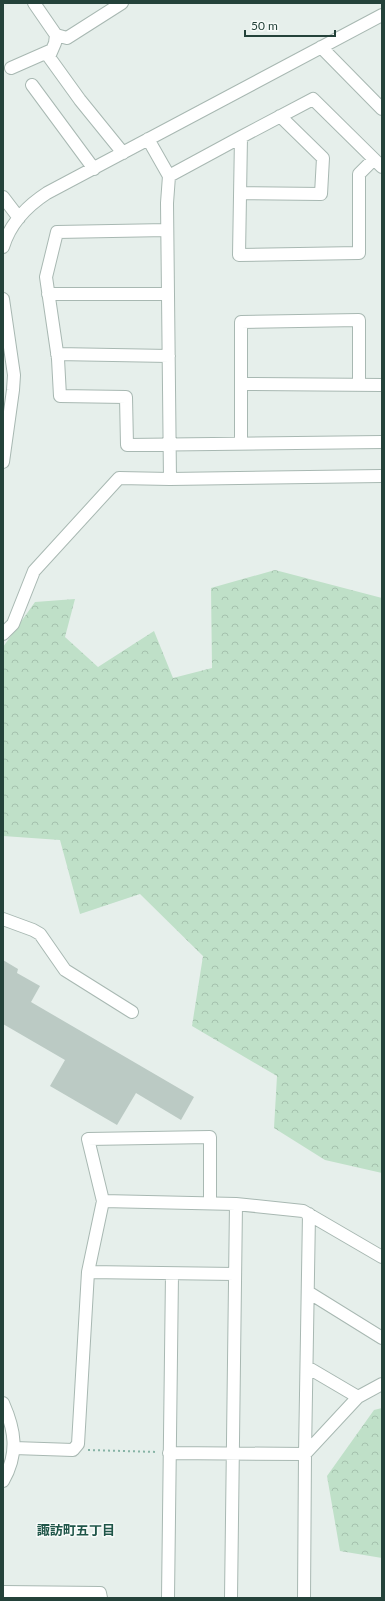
<svg xmlns="http://www.w3.org/2000/svg" width="385" height="1601" font-family="Lato,'Noto Sans JP',sans-serif">
	<defs>
		<pattern id="forest-crowns" width="20" height="18" patternUnits="userSpaceOnUse"><rect width="20" height="18" fill="#bfe0c8"/><path d="M2 6a3 3 0 1 1 6 0M12 15a3 3 0 1 1 6 0" fill="none" stroke="#a4c1ad"/></pattern>
	</defs>
	<rect width="100%" height="100%" fill="#e6efeb"/>
	<!-- forest -->
	<path fill="url(#forest-crowns)" d="M275,570L382,598V1173L325,1160L274,1128L277,1076L192,1026L203,956L140,894L80,914L60,840L3,836V647L35,602L75,599L65,637L98,667L154,631L173,678L212,668L211,588Z
		M382,1408V1558L340,1551L327,1476L374,1410Z"/>
	<!-- building -->
	<path fill="#bbcac4" d="M3,960L18,969L17,973L40,986L31,1002L194,1097L181,1120L136,1093L117,1125L50,1086L65,1060L3,1024Z"/>
	<g fill="none" stroke-linecap="round" stroke-linejoin="round">
		<!-- minor casing -->
		<g stroke="#a8b8b2" stroke-width="14">
			<path id="minor" d="M34,3L56,35L67,38L122,3
				M56,35L55,43L49,57L80,100L123,153
				M321,47L382,109
				M11,68L52,50
				M32,85L94,169
				M241,137L239,255L359,253V174L374,159
				M148,139L169,176L167,203L170,479
				M169,176L241,137L313,99L382,167
				M240,193L321,194L323,158L280,116
				M3,197L19,218
				M167,230L57,232L46,277L58,359L60,396L126,397L127,445L382,442
				M3,247C10,224 27,206 47,193L382,15
				M48,294H168
				M3,299L14,375L13,390L3,462
				M57,354L169,356
				M241,384L382,385
				M241,443V322L359,320V384
				M3,634L13,624L34,571L119,478L170,479L382,476
				M3,919L33,930L40,934L65,970L132,1012
				M103,1201L88,1139L210,1137V1203
				M236,1204L303,1211L382,1257
				M88,1272L235,1274
				M308,1292L382,1338
				M307,1367L358,1397
				M3,1403C15,1430 19,1453 3,1481
				M14,1448L73,1450L78,1444L88,1272L103,1201L236,1204L231,1598
				M169,1453L305,1454L309,1214
				M3,1592L100,1593L101,1598
				M168,1598L172,1274
				M304,1598L305,1454L358,1397L382,1384"/>
		</g>
		<!-- path -->
		<path stroke="#86b3a5" stroke-width="2" stroke-dasharray="2 3" stroke-linecap="butt" d="M88,1450L158,1452"/>
		<!-- minor -->
		<use href="#minor" stroke="#fff" stroke-width="12"/>
	</g>
	<g text-anchor="middle" stroke-width="3" stroke-linejoin="round" paint-order="stroke">
		<!-- neighbourhood labels -->
		<g font-size="13" font-weight="bold" fill="#1f5548" stroke="#f7fbf9">
			<text x="76" y="1535">諏訪町五丁目</text>
		</g>
	</g>
	<!-- border -->
	<rect width="385" height="1601" fill="none" stroke="#24423a" stroke-width="8"/>
	<!-- scale -->
	<path d="M245 30v6h90v-6" fill="none" stroke="#24423a" stroke-width="2"/>
	<text x="251" y="30" font-size="12" fill="#24423a" stroke="#f7fbf9" stroke-width="3" paint-order="stroke">50 m</text>
</svg>
